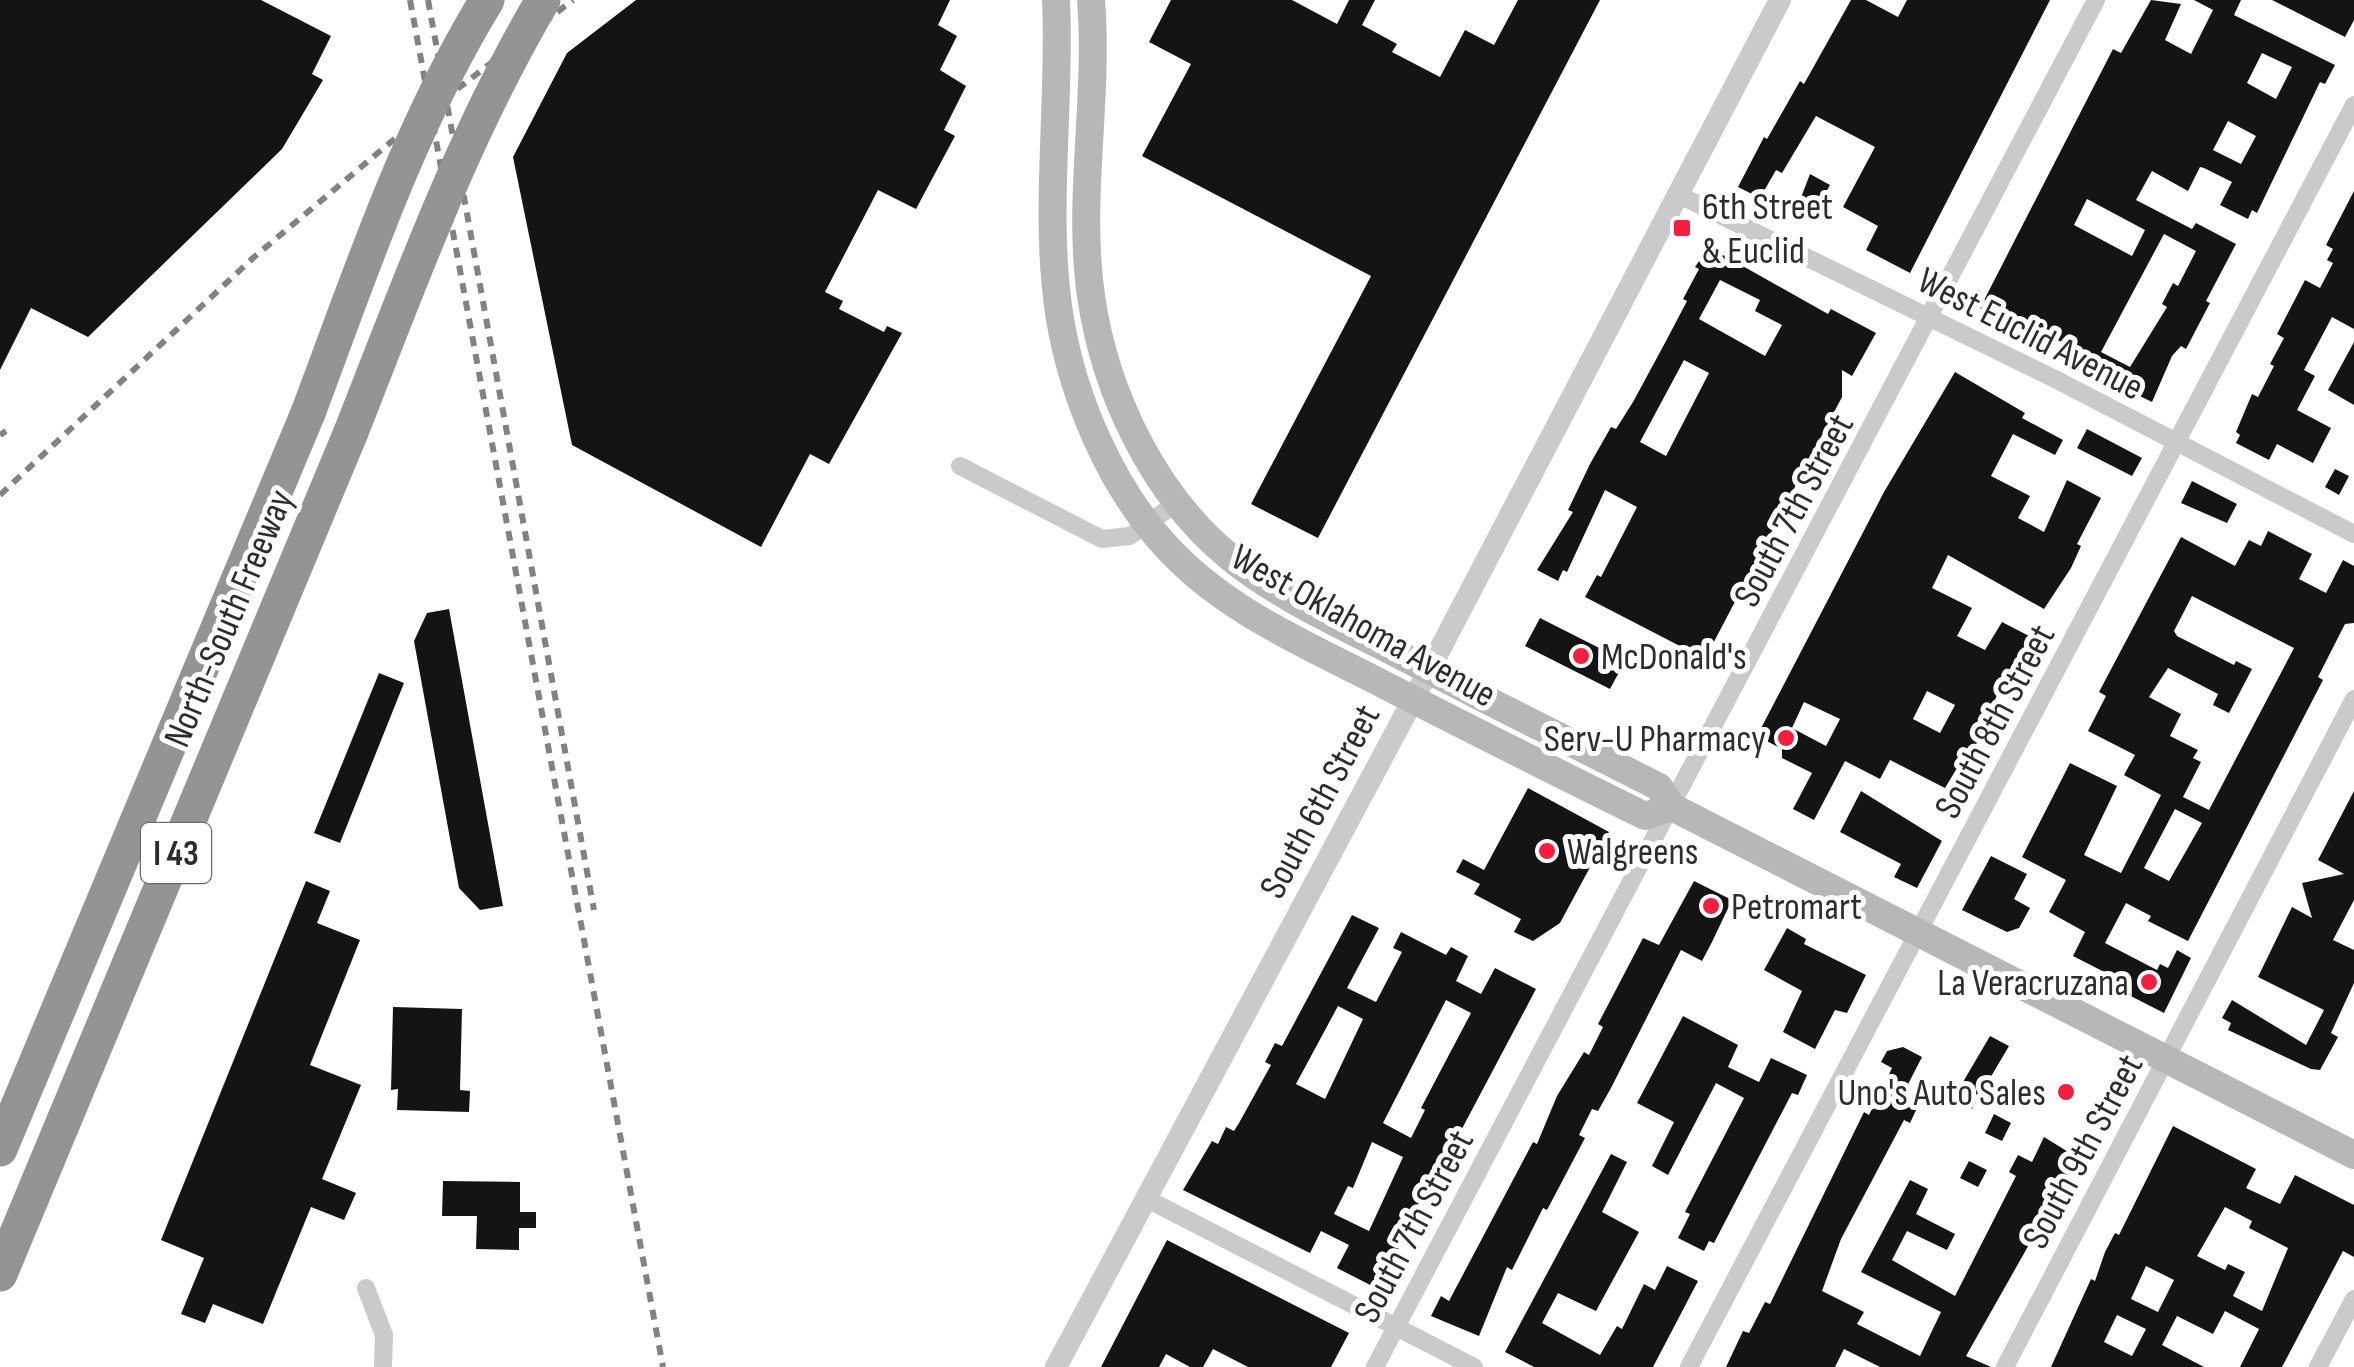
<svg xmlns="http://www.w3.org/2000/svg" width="2354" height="1367" font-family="'Sofia Sans Condensed',sans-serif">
	<rect width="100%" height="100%" fill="#fff"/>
	<!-- building -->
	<path fill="#141414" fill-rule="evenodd" d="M0,0H261L331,36L312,74L323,80L282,149L88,337L31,308L0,370Z
		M636,0H950L938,25L957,36L940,70L966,86L944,130L955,136L916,209L878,190L825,292L843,301L839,309L884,332L887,326L902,333L829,464L810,454L761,547L572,445L513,157L567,53Z
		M1171,0H1292L1337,24L1349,0H1375L1362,25L1397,44L1392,52L1440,77L1465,30L1494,45L1518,0H1600L1318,538L1251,504L1371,276L1142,156L1191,64L1149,42Z
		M1851,0H1866L1898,17L1907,0H2050L1910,273L1866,250L1878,226L1843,207L1875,147L1816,116L1782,173L1776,170L1760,198L1738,187L1764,137L1767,139L1800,81L1804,84Z
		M2151,0L2181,4L2165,40L2191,54L2213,10L2194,0H2241L2234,15L2335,65L2325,84L2320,82L2257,213L2252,210L2248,219L2220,205L2232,182L2204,168L2200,167L2188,191L2152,171L2136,200L2192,229L2196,223L2236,244L2206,301L2210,303L2199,324L2186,349L2181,346L2172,356L2152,402L2076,365L2083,353L2028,325L2024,332L1980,308L2113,49L2121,53ZM2262,53L2292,67L2276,99L2247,83ZM2228,121L2256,136L2241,164L2213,150ZM2087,199L2145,230L2132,256L2074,225ZM2164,234L2196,251L2178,286L2173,283L2162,304L2167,307L2130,367L2101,352Z
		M2272,0H2354V20L2345,37Z
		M1810,174L1830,185L1813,216L1797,208Z
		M2354,191V329L2332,317L2304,370L2315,376L2297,410L2331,428L2313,463L2277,444L2269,460L2236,443L2240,435L2236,432L2252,394L2258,397L2274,366L2270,364L2284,338L2277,334L2305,280L2320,288L2333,263L2327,260L2333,249L2326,245Z
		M1709,247L1828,314L1831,309L1876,333L1852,376L1842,370V397L1705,659L1585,597L1597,575L1601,577L1637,507L1605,490L1567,572L1563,570L1558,581L1537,570L1573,512L1568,510L1590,464L1611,427L1616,429L1633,402L1666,341L1687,301L1683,299L1699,269L1695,267ZM1720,280L1760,300L1755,311L1782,325L1765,356L1699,319ZM1684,360L1709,373L1666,456L1640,442Z
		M2354,342V405L2328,390Z
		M1955,372L2025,413L2022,418L2063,440L2055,455L2013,434L1991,476L2030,496L2018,518L2044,532L2067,480L2101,498L2077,544L2081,546L2071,568L2044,609L1948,555L1932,588L1972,608L1957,636L1985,650L2002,622L2031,637L2003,681L1975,747L1971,745L1945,788L1890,760L1880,779L1845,761L1814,820L1793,809L1812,773L1782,758V749L1757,736L1884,492ZM1927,691L1955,705L1940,733L1913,719ZM1804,702L1840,719L1826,746L1792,728Z
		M2087,429L2142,458L2132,476L2077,448Z
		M2335,469L2349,476L2339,495L2325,487Z
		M2192,481L2237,504L2227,523L2181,503Z
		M2268,531L2312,554L2299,579L2326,593L2343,560L2354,566V623L2345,624L2318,677L2323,680L2188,941L2148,921L2151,916L2126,903L2105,943L2157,970L2160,964L2168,968L2177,950L2191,958L2164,1013L2113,987L2118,979L2073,956L2085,932L2049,912L2066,880L2022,857L2070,763L2117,786L2084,855L2121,873L2161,795L2124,775L2135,755L2088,731L2106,696L2099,692L2181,537L2235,566L2249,540L2261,546ZM2192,596L2294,648L2209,810L2183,797L2201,762L2193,758L2198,750L2170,736L2181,714L2149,697L2168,668L2218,694L2213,705L2229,713L2252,669L2236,661L2234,665L2177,636L2174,631ZM2175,809L2202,823L2169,881L2144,868Z
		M449,609L503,906L480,910L459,888L414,641L427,613Z
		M1540,618L1625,661L1610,689L1525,646Z
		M379,673L404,683L340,843L314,833Z
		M1528,788L1609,832L1560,923L1533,941L1514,932L1521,919L1474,894L1480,884L1456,872L1463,859L1484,870Z
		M1861,791L1942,841L1917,888L1894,877L1901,864L1840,832Z
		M2354,791V900L2333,940L2354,950V983L2331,1033L2338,1037L2320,1070L2311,1069L2228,1030L2231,1023L2222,1018L2232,1000L2306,1045L2324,1010L2258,977L2292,907L2312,918L2302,883L2344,874L2318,860Z
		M1991,856L2027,874L2014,899L2030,908L2019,928L2007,932L1962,910Z
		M306,881L330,891L317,923L360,940L310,1065L361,1085L322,1179L356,1193L344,1220L311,1207L263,1324L213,1304L205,1323L181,1314L204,1258L161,1240Z
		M1694,881L1732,900L1712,942L1702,961L1681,950L1611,1088L1598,1111L1592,1109L1579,1135L1585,1138L1547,1210L1543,1208L1512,1270L1507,1267L1479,1336L1431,1316L1441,1296L1449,1301L1533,1142L1537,1144L1557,1096L1584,1052L1589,1055L1603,1027L1598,1024L1643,938L1659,945Z
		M1352,915L1379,928L1347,988L1376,1002L1402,952L1393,948L1401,932L1446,955L1451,947L1468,956L1456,981L1481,994L1495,968L1536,989L1438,1174L1407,1222L1411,1224L1378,1289L1337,1268L1349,1245L1321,1231L1310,1253L1183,1190L1212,1141L1218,1144L1226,1127L1234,1131L1239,1123L1271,1065L1265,1062L1275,1043L1282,1046ZM1446,1000L1471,1013L1421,1108L1425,1110L1411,1138L1383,1123ZM1338,1006L1363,1019L1325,1099L1296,1084ZM1372,1142L1403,1157L1369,1231L1334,1214L1348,1186L1353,1188Z
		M1787,928L1806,939L1804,944L1866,975L1847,1013L1835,1010L1815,1049L1783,1032L1802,991L1764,970Z
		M393,1007L462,1009L460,1090L470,1091L469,1112L397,1110L398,1089L391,1090Z
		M1683,1016L1738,1045L1728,1067L1759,1082L1771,1058L1807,1075L1798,1095L1792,1093L1714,1243L1709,1241L1704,1251L1678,1238L1690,1214L1685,1212L1744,1098L1716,1083L1668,1175L1652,1166L1674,1122L1637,1103Z
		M1990,1036L2009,1046L1972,1109L1953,1099Z
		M1903,1047L1922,1057L1903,1094L1918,1106L1910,1123L1904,1120L1841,1239L1822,1291L1864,1312L1857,1324L1920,1356L1941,1312L1861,1272L1910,1180L1928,1189L1916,1214L1955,1234L1947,1250L1907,1231L1892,1260L1955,1296L2016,1176L2009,1172L2018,1155L2032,1162L2044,1137L2078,1158L1966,1356L1991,1367H1880L1844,1349L1835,1367H1726L1743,1331L1749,1333L1765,1302L1770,1304L1864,1112L1869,1115L1892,1068L1881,1062L1887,1051Z
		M1994,1114L2011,1123L2002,1141L1985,1133Z
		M2173,1126L2256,1169L2246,1188L2280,1204L2295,1175L2354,1205V1257L2343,1251L2282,1367H2240L2259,1329L2225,1311L2213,1334L2177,1316L2162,1345L2204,1367H2051L2091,1279L2095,1281L2105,1252L2115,1233L2119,1235ZM2225,1207L2252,1221L2249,1228L2288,1248L2262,1311L2233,1296L2245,1272L2228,1264L2225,1270L2197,1256ZM2146,1266L2174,1280L2158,1312L2131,1299ZM2117,1315L2146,1329L2132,1356L2104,1342Z
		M1611,1154L1627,1162L1602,1212L1639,1232L1596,1311L1558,1293L1542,1323L1600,1355L1617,1326L1622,1329L1644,1284L1655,1290L1667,1266L1698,1281L1653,1367H1534L1505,1352Z
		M1969,1161L1987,1170L1978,1187L1960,1178Z
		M443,1181L520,1182V1212H536V1228H519V1250L476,1249L477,1216H442Z
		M1167,1240L1349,1333L1331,1367H1248L1213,1349L1203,1367H1190L1166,1354L1159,1367H1101Z"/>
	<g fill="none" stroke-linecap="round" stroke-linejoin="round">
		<!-- minor -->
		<path stroke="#cacaca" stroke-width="18" d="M1677,194L2055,379L2354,534
			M960,466L1102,539L1130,536L1178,502
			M1147,1199L1474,1367
			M366,1288L384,1335L383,1367
			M1375,1367L2096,0
			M1689,1367L2354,105
			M2005,1367L2354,699
			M2318,1367L2354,1299"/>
		<!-- tertiary -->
		<path stroke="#cacaca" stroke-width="22" d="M1056,1367L1429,670L1780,0"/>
		<!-- secondary -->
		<path stroke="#b7b7b7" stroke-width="28" d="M1056,0C1061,105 1043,215 1060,319C1073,397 1110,485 1164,544C1220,607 1300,642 1373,679C1464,726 1554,771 1645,816L1672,807
			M1091,0C1099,98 1077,198 1091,296C1105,393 1154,496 1231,558C1284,601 1349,628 1409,660C1492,703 1576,745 1659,787L1672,807L2354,1155"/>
		<!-- motorway -->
		<path stroke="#949494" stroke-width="35" d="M0,1149L308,413
			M0,1274L351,432"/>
		<!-- rail -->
		<path stroke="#828282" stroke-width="6" stroke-dasharray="10 8" stroke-linecap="butt" d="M410,0L663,1367
			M428,0L594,910
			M0,435L6,431
			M0,495L253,258L417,120L573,0"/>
		<!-- motorway-bridge -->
		<path stroke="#949494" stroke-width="35" d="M308,413C361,272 408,129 487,0
			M351,432C409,285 462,137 543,0"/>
	</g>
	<!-- markers -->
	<g fill="#f61d3e" stroke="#fff" stroke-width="4">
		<rect x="1672" y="218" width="20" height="20" rx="5"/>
		<circle cx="1581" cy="656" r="10"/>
		<circle cx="1786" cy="738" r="10"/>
		<circle cx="1547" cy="851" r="10"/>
		<circle cx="1711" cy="906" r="10"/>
		<circle cx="2149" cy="982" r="10"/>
		<circle cx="2066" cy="1092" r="10"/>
	</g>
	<g text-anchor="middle" stroke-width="10" stroke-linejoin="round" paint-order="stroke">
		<!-- shield labels -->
		<rect fill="#fff" stroke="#6c6c6c" stroke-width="2.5" x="141" y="823" width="70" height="60" rx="8"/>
		<g font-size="35" font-weight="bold" fill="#2d2d2d">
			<text x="176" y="865">I 43</text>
		</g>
		<!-- poi labels -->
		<g font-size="38" fill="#2d2d2d" stroke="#fff" text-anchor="start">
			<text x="1702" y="219">6th Street<tspan x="1702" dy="44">&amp; Euclid</tspan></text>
			<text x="1601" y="669">McDonald's</text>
			<text x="1766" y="751" text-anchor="end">Serv-U Pharmacy</text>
			<text x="1567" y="864">Walgreens</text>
			<text x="1731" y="919">Petromart</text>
			<text x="2129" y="995" text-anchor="end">La Veracruzana</text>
			<text x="2046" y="1105" text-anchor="end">Uno's Auto Sales</text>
		</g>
		<!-- street labels -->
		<g font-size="38" fill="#2d2d2d" stroke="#fff">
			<text transform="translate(2031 333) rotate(27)" y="13">West Euclid Avenue</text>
			<text transform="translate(1793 510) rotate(-62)" y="13">South 7th Street</text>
			<text transform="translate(228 618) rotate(-67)" y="13">North-South Freeway</text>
			<text transform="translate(1364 625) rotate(29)" y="13">West Oklahoma Avenue</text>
			<text transform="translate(1994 721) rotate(-62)" y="13">South 8th Street</text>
			<text transform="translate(1319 801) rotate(-62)" y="13">South 6th Street</text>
			<text transform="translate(2082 1151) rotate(-62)" y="13">South 9th Street</text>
			<text transform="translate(1413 1226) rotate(-62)" y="13">South 7th Street</text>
		</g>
	</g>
</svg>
